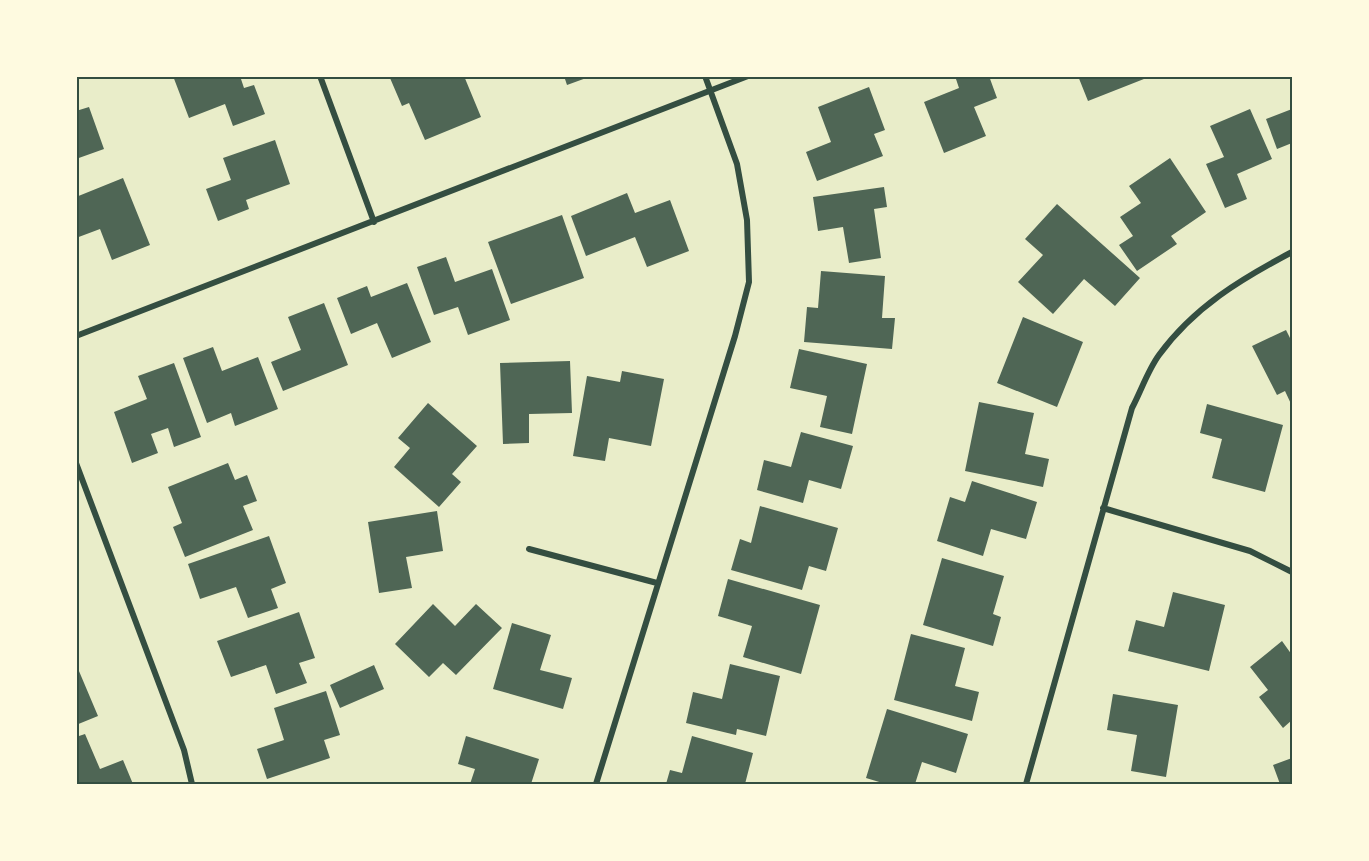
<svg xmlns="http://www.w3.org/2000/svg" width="1369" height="861" font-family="Lato,sans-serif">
	<rect width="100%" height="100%" fill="#e9edc9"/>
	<!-- building -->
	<path fill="#4f6655" d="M173,76H240L244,88L254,85L265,114L233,126L225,104L189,118Z
		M394,76H464L481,117L425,140L409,103L402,106L390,78Z
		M564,76H589V77L567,85Z
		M955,76H989L997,98L974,107L986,136L944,153L924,102L959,88Z
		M1078,76H1149V77L1088,101Z
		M869,87L885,130L874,134L883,156L817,181L806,152L831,142L818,107Z
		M89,107L104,149L76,159V111Z
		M1250,109L1272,159L1237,174L1247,199L1225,208L1206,164L1224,157L1210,126Z
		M1292,109V143L1277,149L1266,119Z
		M275,140L290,184L246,200L249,209L218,221L206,189L231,180L223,158Z
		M1170,158L1206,212L1171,236L1177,244L1137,271L1119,245L1133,236L1120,217L1141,203L1129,186Z
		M123,178L150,245L112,260L100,229L76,238V197Z
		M884,187L887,207L874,209L881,258L849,263L843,227L818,231L813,197Z
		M627,193L635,213L670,200L689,251L647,267L635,237L586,256L571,216Z
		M1057,204L1140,278L1115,306L1084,279L1053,314L1018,282L1043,255L1025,239Z
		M562,215L584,278L511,304L488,242Z
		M446,257L455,282L492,269L510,320L468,335L458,307L434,315L417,267Z
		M821,271L885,276L882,318H895L892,349L804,342L807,307L818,308Z
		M407,283L431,342L392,358L377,323L351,334L337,298L367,286L371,297Z
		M324,303L348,365L283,391L271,362L301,350L288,317Z
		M1023,317L1083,342L1057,407L997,383Z
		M1286,330L1290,338L1292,337V406L1285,391L1277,395L1252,346Z
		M213,347L222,371L258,357L278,409L235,426L231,413L207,423L183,358Z
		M799,349L867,364L852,434L820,427L827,396L790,388Z
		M570,361L572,413L529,414V443L503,444L500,363Z
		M174,363L201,437L174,447L168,428L151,434L158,453L132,463L114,412L147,399L138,376Z
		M622,371L664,379L651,446L609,438L605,461L573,456L587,376L620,382Z
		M979,402L1034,413L1025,454L1049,459L1043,487L965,471Z
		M428,403L477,446L452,474L461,482L439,507L394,467L410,448L398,438Z
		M1207,404L1283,425L1265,492L1212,478L1222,439L1200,433Z
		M801,432L853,446L841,489L809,480L803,503L757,490L764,460L791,467Z
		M228,463L235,480L247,475L257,501L243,506L253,530L185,557L173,527L182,523L168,487Z
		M972,481L1037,502L1026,539L991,529L983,556L937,541L950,497L965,502Z
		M760,506L838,528L826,571L809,566L802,590L731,570L740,539L751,543Z
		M437,511L443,551L406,557L412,588L379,593L368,522Z
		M269,536L286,583L271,589L278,608L248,618L236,587L200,599L188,564Z
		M942,558L1004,576L993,614L1001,617L993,646L923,625Z
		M728,579L820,605L801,674L743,657L752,626L718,616Z
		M1173,592L1225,605L1209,671L1128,651L1136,620L1164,627Z
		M433,604L455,626L476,604L502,628L456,675L443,663L429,677L395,644Z
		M299,612L315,658L299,663L307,683L276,694L266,665L231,677L217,641Z
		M512,623L551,635L540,670L572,678L563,709L493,689Z
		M911,634L965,648L955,686L979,692L972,721L894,700Z
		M1282,641L1292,655V720L1283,728L1259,697L1268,690L1250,667Z
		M76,664L98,716L76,725Z
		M730,664L780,676L766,736L737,729L736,735L686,723L693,692L722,699Z
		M374,665L384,689L340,708L330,685Z
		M326,691L340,735L324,740L330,758L267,779L257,749L284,740L274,708Z
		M1113,694L1178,705L1166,777L1131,771L1137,735L1107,730Z
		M887,709L968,734L956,773L922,762L915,784H886L866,778Z
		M85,734L100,769L123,760L133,784H76V737Z
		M466,736L539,759L531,784H470L475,769L458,764Z
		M692,736L753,753L745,784H709L703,783L702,784H666L670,770L682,773Z
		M1292,758V784H1280L1273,765Z"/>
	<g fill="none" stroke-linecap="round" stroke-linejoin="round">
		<!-- minor -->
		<path stroke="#344e41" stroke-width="6" d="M320,76L374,222
			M76,336L748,76
			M76,463L184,750L192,784
			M1103,508L1250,551L1292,572
			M529,549L657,583
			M596,784L735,336L749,282L747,220L737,164L705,76
			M1026,784L1132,408C1141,391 1148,370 1159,355C1194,307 1241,279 1292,252"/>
	</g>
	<!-- border -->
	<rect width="1369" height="861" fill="none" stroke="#fefae0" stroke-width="156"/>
	<rect x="78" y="78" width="1213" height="705" fill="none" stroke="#344e41" stroke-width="2"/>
</svg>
